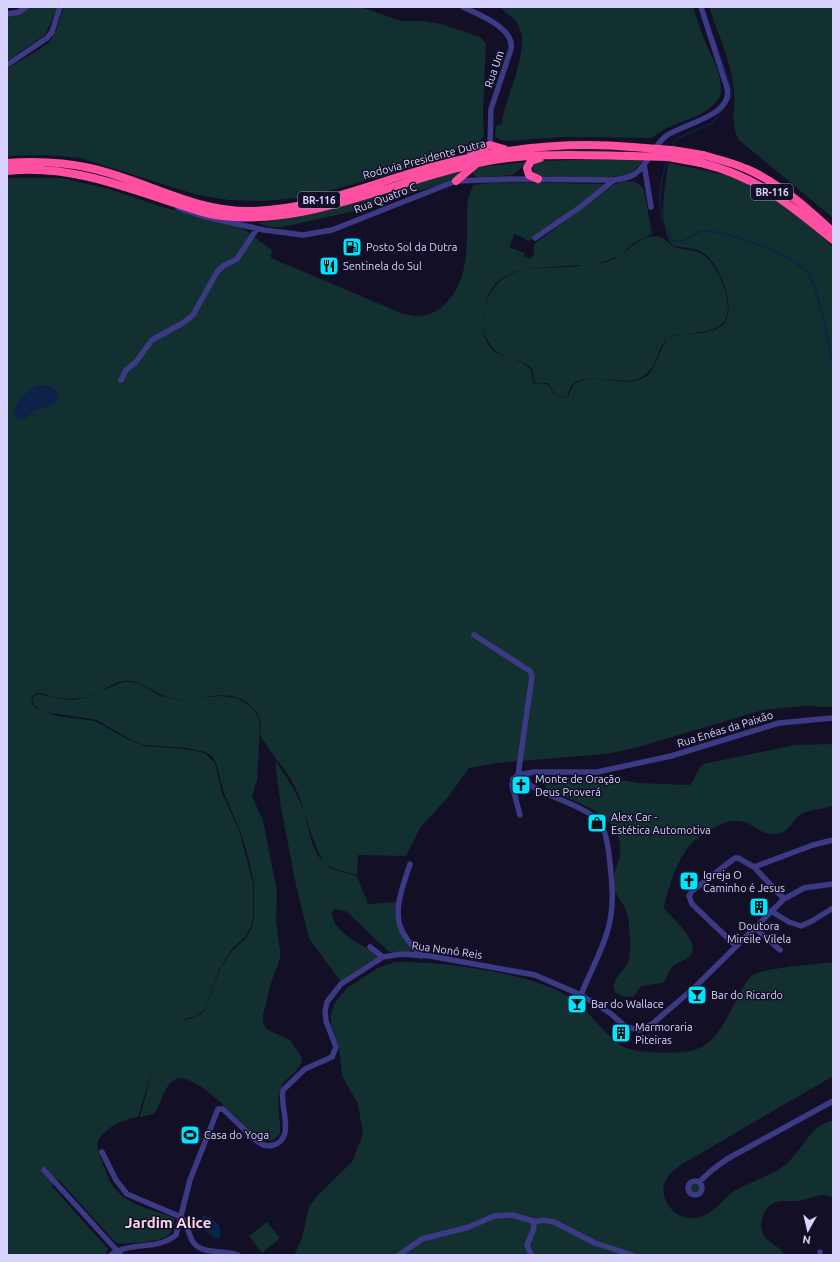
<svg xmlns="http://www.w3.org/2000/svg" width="840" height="1262" font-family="Ubuntu,sans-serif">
	<rect width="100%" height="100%" fill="#130f26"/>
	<!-- green -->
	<path fill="#12302f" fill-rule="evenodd" d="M28,7H58L45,35L7,61V15Z
		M64,7H361L401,21H422L441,24L480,37L486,43L483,112L484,136L476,145L450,151L434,160L394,173L306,197L264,201L229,200L197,195L80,158L46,155L7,156V69L49,43L55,33Z
		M500,7H693C696,16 699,25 702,34C709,53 725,76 720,97C704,121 672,120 652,138L563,137L508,141L500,140L495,136L496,126L502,124C504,98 531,50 519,27C516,18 506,14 500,7Z
		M709,7H833V218L739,140C729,121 736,112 734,92C732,63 718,34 709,7Z
		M644,158C641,163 637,168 632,172C614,182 560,176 538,176L533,171V165L538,161Z
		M527,162L513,175L477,178L473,175L474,170L478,167Z
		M668,163C696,169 727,173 753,185C783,200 809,225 833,247V707L801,706L763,710L635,748L606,754L497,763L469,768L449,796L420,828L406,856L358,855L357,875L333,868L326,864L332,869L357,876L368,904L396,902V913L417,953L389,952L346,911L335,909L332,912C332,933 365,946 380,956L341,982L309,938L296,885L281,808L275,761C286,776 296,791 303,809C309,824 310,850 323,861C310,838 306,811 295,787C288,773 276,760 268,747C266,744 262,740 261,737C260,734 261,729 261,725C260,713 250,703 239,698C218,690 198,702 176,699C157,697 141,678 123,681C112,683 101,692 90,696C79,699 66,700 54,697C49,696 45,693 40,693C36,693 34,695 32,697C30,704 35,708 41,710L34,705L32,701L34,696L39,694L61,699L73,700L84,698L123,682H132L142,685L160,696L178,700L220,696L237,698L250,706L255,712L259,719L260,730L257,780L252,796L263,821L277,892L276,921L280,951V959L271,983L263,1015V1024L268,1030L290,1040L302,1058C301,1073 284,1076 280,1090C276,1103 281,1120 280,1134L272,1141L260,1139L252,1134C240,1121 192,1068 174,1080C164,1086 161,1104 154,1114L140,1117L153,1068L138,1117C124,1119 99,1129 97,1146C101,1158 105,1172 111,1183C124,1205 153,1210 175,1218C174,1224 174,1231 169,1235C158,1243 130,1243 117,1244L58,1179L52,1186L108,1249L105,1255H7V178H62L109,189L162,207L241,227L272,250L271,258L401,313C418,318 431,317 444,305C467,284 467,253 467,224C467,211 466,196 474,185L498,182L605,184L579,205L529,241L515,234L509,247L524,253V256L530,259L534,254V244L615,184C626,180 638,179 644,190L652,234L634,243L619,256L597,264C623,262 635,235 657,236C665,237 668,244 675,247C686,251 697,249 706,257C720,269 738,311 721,325C712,332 698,331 689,335C699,333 714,332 722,326C739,311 720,265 705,254C694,246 683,249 672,245C657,224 665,187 668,163ZM583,265C561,270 537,265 516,272C486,280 471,328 495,350C504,359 518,359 528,365L532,369L534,381L537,383H548C554,391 556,400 567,397C569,392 570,386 574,383C588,373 621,385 638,379C666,368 650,332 686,335C682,335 677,334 674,335C659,339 659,369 645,377C623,390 593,370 573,385L568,397C555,401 554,391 547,384L534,383C531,379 533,373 530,369C520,357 500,360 490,347C483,337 482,323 484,312C489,273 516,269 549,267C560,267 572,265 583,265ZM46,712L97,720L133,741L145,745L186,748L205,752L212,756L216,763L224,793L241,833L249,860L254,884V917L252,927L246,938L233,950L220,969L205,1010C199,1017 191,1019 181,1020L196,1016L205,1009L219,970L232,949L244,938L251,927L253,917V884L247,860L240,833L222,793L215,763L205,753L184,749L146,746L131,741L95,721L57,716Z
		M467,168L448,182L346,213L282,227H270L258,223L318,211Z
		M829,744L833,745V805C823,810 810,809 801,814C790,821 792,832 775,834C760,835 753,822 739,821C730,820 723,823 716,827C690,839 682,853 672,879C669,889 665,898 664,908C672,918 702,943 690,956C685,961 677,962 672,967C668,972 667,978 663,983L641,986L634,996L625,997L616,993C607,981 627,970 629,959C631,947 630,921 626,910C623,903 616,896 614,888C611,875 619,865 620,853C624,815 578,803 550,791L545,788L544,780L554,777H603L638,783L690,785C696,779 696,770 703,764L795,745Z
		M395,962C439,961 526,972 564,994C587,1007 600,1030 620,1045C633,1054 668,1053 683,1052C716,1050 725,1020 739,995C743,988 746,980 753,975C762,968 818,964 833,962V1076L684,1163C676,1168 666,1176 664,1185C660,1203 677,1220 694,1218C714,1216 721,1199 736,1190C755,1179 777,1175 792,1158C807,1142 809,1128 833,1120V1197C818,1193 817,1197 803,1200C787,1204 772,1194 763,1216C761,1221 760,1226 762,1231C765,1242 779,1245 785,1255H294L302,1238L309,1207L318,1195L352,1162L363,1134L358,1104L342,1076L339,1047L331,1025V1014L334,1004L347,988L378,968Z
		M688 1188a6 6 0 1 1 12 0a6 6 0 1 1-12 0Z
		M267,1222L280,1238L262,1253L249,1236Z"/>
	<!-- water -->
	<path fill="#0c2248" d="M37,385C47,385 55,385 58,396L56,403L51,406L35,410L24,420L16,419L13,415L20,398Z
		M205,1215L219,1225L221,1233L219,1239L213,1238L199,1224L202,1217Z"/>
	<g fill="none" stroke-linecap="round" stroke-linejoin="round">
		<!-- stream -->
		<path stroke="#0c2248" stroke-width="1.5" d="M713,36L731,87L732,95L728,102
			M671,148L676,139L712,123L722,110
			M667,159C658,191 655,210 672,240L680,242C689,240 694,231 704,231C728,230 796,256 809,275C818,289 831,351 833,369"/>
		<!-- minor -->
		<path stroke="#3d3a85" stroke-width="5.5" d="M463,7C479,15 515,28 511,49L491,109L490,145
			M7,14L19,12L26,7
			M7,65L47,38L52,32L60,7
			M644,164L651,207
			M178,208L202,216L264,230L303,235L332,230L456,181L509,179L614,180C621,179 628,178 635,174C648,165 653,146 666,136C682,124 734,116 727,88L701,7
			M535,238L579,208L614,180
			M121,380L126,370L136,362L152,340L183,323L193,315L217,272L223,266L237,259L256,230
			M474,635L530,671L532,676L518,775C536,795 571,800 593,816C605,825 607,840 609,854C611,874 614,895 611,915C607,943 591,969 581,995
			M520,815L512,785L513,779L518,775L534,772H597L671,756L779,723L833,718
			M410,864C403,886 390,915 405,936C409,943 416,948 421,956
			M754,867L813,845L833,840
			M771,911L789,922L801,926L812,921L833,908
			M755,928L780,950
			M736,946L692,904L689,896L692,891L735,858H738L754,867L784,899
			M370,947L383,957
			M102,1152L116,1180L127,1194L181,1217C188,1224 188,1234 193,1242C203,1256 225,1249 238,1255
			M44,1170L121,1255
			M688 1188a7 7 0 1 1 14 0a7 7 0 1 1-14 0Z
			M699,1182L712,1170L727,1159L833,1101
			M534,1222L543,1220L554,1222L595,1243L632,1255
			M111,1255C129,1241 157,1251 176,1235L190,1180L218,1109H223L254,1139L263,1145L270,1146C298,1141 279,1107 283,1090L305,1069L332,1057L336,1047L326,1021L325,1011L327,1002L341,984L383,957L401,954L430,956L535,975L581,995L610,1013L626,1027L640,1030L652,1024L694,988L784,899L804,888L833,884
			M399,1255L422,1239L469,1227L494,1216L512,1215L533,1221L534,1228L527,1245L531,1255
			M820,1255V1252"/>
		<!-- highway -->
		<path stroke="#ff4fa3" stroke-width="8" d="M471,152L490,145L504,149
			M703,155C718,159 733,163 747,169C779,183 807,208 833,232
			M7,163C35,161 63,162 90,168C145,180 193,212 251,211C314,210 374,182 435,166C499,149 565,141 632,147
			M701,163C756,176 791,205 833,240
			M7,171C79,163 142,195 210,214C299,231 391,181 478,163C528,152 580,155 631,156
			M538,179L529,175L527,168L531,161L540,158
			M456,181L475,165"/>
		<!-- highway-bridge -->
		<path stroke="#ff4fa3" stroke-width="8" d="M632,147L672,150L703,155
			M631,156L668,157L701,163"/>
	</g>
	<!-- icons -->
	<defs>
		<g id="fuel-square" transform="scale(1)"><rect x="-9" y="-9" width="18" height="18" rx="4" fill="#00e5ff" stroke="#130f26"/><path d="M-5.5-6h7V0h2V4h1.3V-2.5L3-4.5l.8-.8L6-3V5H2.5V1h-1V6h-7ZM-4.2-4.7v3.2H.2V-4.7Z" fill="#111"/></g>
		<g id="restaurant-square" transform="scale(1)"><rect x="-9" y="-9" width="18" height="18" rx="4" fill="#00e5ff" stroke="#130f26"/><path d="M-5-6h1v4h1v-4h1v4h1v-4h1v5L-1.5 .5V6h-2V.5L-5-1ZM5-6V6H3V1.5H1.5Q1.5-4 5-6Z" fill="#111"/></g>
		<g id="church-square" transform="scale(1)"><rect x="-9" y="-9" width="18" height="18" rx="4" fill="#00e5ff" stroke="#130f26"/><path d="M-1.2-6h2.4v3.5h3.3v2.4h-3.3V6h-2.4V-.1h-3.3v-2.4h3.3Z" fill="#111"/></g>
		<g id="shop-square" transform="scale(1)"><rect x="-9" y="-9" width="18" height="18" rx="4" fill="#00e5ff" stroke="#130f26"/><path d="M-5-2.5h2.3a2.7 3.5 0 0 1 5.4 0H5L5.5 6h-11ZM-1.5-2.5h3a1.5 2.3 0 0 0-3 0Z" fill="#111"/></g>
		<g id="building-square" transform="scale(1)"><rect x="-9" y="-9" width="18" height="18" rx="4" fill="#00e5ff" stroke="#130f26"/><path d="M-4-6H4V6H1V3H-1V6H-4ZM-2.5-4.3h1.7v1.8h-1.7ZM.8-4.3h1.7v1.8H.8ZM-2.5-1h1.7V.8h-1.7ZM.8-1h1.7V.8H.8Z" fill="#111"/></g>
		<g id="bar-square" transform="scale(1)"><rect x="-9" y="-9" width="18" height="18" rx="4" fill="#00e5ff" stroke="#130f26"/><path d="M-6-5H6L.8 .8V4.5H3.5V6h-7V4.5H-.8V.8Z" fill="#111"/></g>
		<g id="stadium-square" transform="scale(1)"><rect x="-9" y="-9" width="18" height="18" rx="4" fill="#00e5ff" stroke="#130f26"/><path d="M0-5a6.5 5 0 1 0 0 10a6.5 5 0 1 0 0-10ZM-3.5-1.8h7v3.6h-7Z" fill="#111"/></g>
	</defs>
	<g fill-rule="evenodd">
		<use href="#fuel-square" x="352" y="247"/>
		<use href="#restaurant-square" x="329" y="266"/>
		<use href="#church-square" x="521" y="785"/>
		<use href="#shop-square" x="597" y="823"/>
		<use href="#church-square" x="689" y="881"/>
		<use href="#building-square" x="759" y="907"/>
		<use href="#bar-square" x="697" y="995"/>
		<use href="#bar-square" x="577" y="1004"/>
		<use href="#building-square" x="621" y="1033"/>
		<use href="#stadium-square" x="190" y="1135"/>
	</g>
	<g text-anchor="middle" stroke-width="3" stroke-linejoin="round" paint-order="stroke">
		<!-- shield labels -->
		<g fill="#130f26" stroke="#9e99be" stroke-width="1">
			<rect x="751" y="184" width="42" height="16" rx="3"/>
			<rect x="298" y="192" width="42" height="16" rx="3"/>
		</g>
		<g font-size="10" font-weight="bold" fill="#d9d4ff">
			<text x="772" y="196">BR-116</text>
			<text x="319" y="204">BR-116</text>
		</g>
		<!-- street labels -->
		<g font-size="11" fill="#d9d4ff" stroke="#130f26">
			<text transform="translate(494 69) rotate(-71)" y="4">Rua Um</text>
			<text transform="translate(424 159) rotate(-15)" y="4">Rodovia Presidente Dutra</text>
			<text transform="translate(385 198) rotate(-21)" y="4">Rua Quatro C</text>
			<text transform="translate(725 729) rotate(-17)" y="4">Rua Enéas da Paixão</text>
			<text transform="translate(447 950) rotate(8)" y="4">Rua Nonô Reis</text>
		</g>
		<!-- poi labels -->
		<g font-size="11" fill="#d9d4ff" stroke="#130f26" text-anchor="start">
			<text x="366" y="251">Posto Sol da Dutra</text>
			<text x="343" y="270">Sentinela do Sul</text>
			<text x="535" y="783">Monte de Oração<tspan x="535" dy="13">Deus Proverá</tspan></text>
			<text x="611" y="821">Alex Car -<tspan x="611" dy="13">Estética Automotiva</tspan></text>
			<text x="703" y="879">Igreja O<tspan x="703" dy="13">Caminho é Jesus</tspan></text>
			<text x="759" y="930" text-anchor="middle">Doutora<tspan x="759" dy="13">Mireile Vilela</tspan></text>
			<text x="711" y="999">Bar do Ricardo</text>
			<text x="591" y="1008">Bar do Wallace</text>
			<text x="635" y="1031">Marmoraria<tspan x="635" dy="13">Piteiras</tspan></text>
			<text x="204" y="1139">Casa do Yoga</text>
		</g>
		<!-- district labels -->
		<g font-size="15" font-weight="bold" fill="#ffd6f0" stroke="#130f26">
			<text x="168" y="1228">Jardim Alice</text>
		</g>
	</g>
	<!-- border -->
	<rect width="840" height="1262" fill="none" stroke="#d9d4ff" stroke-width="16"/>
	<!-- north arrow -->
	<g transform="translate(808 1230) rotate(188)" stroke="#130f26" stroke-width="3" paint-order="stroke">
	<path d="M0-3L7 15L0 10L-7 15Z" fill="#d9d4ff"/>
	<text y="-6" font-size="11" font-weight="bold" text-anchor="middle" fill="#d9d4ff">N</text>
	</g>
</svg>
